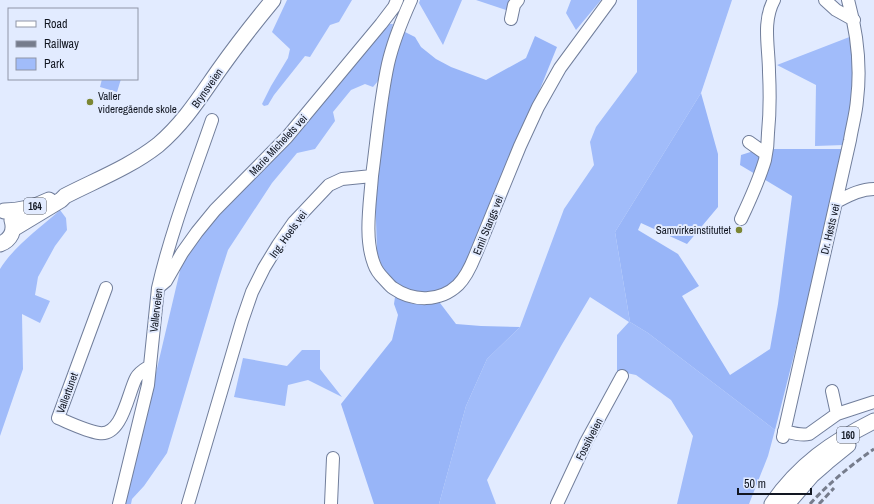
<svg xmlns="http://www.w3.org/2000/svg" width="874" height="504" font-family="'Archivo Narrow',sans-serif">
	<rect width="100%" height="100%" fill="#e2ebff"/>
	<!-- green -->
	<path fill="#a1bcfa" d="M287,0H352L339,22L330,25L310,57L305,56L274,95L268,105L264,106L262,104L271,86L288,58L290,49L272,32Z
		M420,0H462L443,45L419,3Z
		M476,0H513L506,10Z
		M571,0H601L576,30L566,13Z
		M637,0H732L701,93L615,232L630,322L648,333L775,430L768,456L749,504H677L693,436L671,400L636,375L617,371V335L629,322L590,297L561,346L487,480L496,504H439L466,406L487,359L520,327L564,209L594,165L590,142L596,127L637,72Z
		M387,24H393L378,81L373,87L365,84L351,90L333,112L335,121L315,149L297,153L272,183L228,250L219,278L167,453L144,486L132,499L131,504H125L183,258L214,219L257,174L286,147L295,137Z
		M852,36L853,94L844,145L815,146L816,85L777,65Z
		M102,79H121L117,92L100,87Z
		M60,210L66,218L67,230L55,246L38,277L35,295L50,301L40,323L22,314L23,369L0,436V269C15,245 39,229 60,210Z
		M302,350H320V369L342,397L308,380L288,385L285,406L234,397L243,358L287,366Z"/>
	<!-- forest -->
	<path fill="#98b5f8" d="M405,32L415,37L421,47L436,59L451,67L486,80L526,58L535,36L557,47L473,255L454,286L426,293L414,291L398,286L390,279L381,264L377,252L375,189L393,69L401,37Z
		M701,93L718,154V207L687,244L641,223L638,230L678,254L699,286L682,296L730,375L770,349L778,304L792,196L740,165L741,155L760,149H844L833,201L775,430L648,333L630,322L615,232Z
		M395,297L413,304L440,303L456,324L481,326L520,327L487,359L466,406L439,504H374L341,404L392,340L398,315L394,304Z"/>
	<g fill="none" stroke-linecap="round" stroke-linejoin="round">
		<!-- minor casing -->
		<g stroke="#717e9b" stroke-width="14">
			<path id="minor" d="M825,0L836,10L854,20
				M511,19L514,5L518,0
				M749,142L766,154
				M372,176C370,204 364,238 374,264C376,270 380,275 384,279C387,282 390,286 393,288C413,302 440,302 458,285C466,277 471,266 475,256L520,146L538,107L560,68L610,0
				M836,202C848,196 860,189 874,189
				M741,219C750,200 759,180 765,160C767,151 768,141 768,133C770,113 770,92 769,72C769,47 762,22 774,0
				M160,286L166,281L182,253L197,232L215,210L287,137L381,24L394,7L397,0
				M106,288L58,418C70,423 86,431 99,433C122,437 128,393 136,378C139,372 145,369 150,366
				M832,391L837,414
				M784,431C792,433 801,436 809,434L837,414L874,402
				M783,437L850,140C852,127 856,114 857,100C861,67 857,32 848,0
				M119,504L148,385L158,288C171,231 193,175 212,120
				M188,504L242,321L252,292L264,268L278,245L294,222L329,185L342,179L372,176C377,139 380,101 388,64C393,42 402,20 411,0
				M331,504L333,458
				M557,504L586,442L622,376"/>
		</g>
		<!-- major casing -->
		<g stroke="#717e9b" stroke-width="17">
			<path id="major" d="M4,211C20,211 35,207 49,200
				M13,229L61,200L65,196C96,180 130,167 158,145C184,123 200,97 219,70C236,46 254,23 273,0
				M0,244C11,240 15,230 12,220
				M772,504C799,465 832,442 874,421
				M787,504L812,475L827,462L848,445"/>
		</g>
		<!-- minor -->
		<use href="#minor" stroke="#fff" stroke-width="12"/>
		<!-- major -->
		<use href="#major" stroke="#fff" stroke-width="15"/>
		<!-- rail -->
		<path stroke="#767c8c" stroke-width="3" stroke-dasharray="6 3" stroke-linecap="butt" d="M810,504C829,483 851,465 874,449
			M819,504L834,488"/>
	</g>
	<!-- markers -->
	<g fill="#7b8633" stroke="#e2ebff" stroke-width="1.5">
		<circle cx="90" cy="102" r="4"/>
		<circle cx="739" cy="230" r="4"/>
	</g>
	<g text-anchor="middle" stroke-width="4" stroke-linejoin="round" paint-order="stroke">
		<!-- shield labels -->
		<g fill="#e2ebff" stroke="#505764" stroke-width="1">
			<rect x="24" y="198" width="22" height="16" rx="3"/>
			<rect x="837" y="427" width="22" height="16" rx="3"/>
		</g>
		<g font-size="10" font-weight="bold" fill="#121722">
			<text x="35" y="210">164</text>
			<text x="848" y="439">160</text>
		</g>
		<!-- street labels -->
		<g font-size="11" fill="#121722" stroke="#e2ebff">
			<text transform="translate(207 88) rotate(-55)" y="4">Brynsveien</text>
			<text transform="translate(278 145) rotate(-47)" y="4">Marie Michelets vei</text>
			<text transform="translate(488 225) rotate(-68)" y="4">Emil Stangs vei</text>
			<text transform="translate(830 229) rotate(-77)" y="4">Dr. Høsts vei</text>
			<text transform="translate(288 234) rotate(-54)" y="4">Ing. Hoels vei</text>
			<text transform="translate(156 310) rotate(-83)" y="4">Vallerveien</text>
			<text transform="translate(67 393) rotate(-70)" y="4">Vallertunet</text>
			<text transform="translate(589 439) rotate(-63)" y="4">Fossilveien</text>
		</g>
		<!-- poi labels -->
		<g font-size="11" fill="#121722" stroke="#e2ebff" text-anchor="start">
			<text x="98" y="100">Valler<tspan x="98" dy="13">videregående skole</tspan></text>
			<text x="731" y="234" text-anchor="end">Samvirkeinstituttet</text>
		</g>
	</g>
	<!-- legend -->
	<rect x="8" y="8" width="130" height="72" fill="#e2ebff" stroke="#8f96a7"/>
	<rect x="16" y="21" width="20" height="6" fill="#ffffff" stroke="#8f96a7"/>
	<text x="44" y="28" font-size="12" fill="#121722">Road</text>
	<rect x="16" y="41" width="20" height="6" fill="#767c8c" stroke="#8f96a7"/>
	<text x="44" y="48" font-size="12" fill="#121722">Railway</text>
	<rect x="16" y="58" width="20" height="12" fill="#a1bcfa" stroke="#8f96a7"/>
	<text x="44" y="68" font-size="12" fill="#121722">Park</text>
	<!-- scale -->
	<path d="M738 488v6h73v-6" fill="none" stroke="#121722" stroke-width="2"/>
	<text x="744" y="488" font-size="12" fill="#121722" stroke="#e2ebff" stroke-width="3" paint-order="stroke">50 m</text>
</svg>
